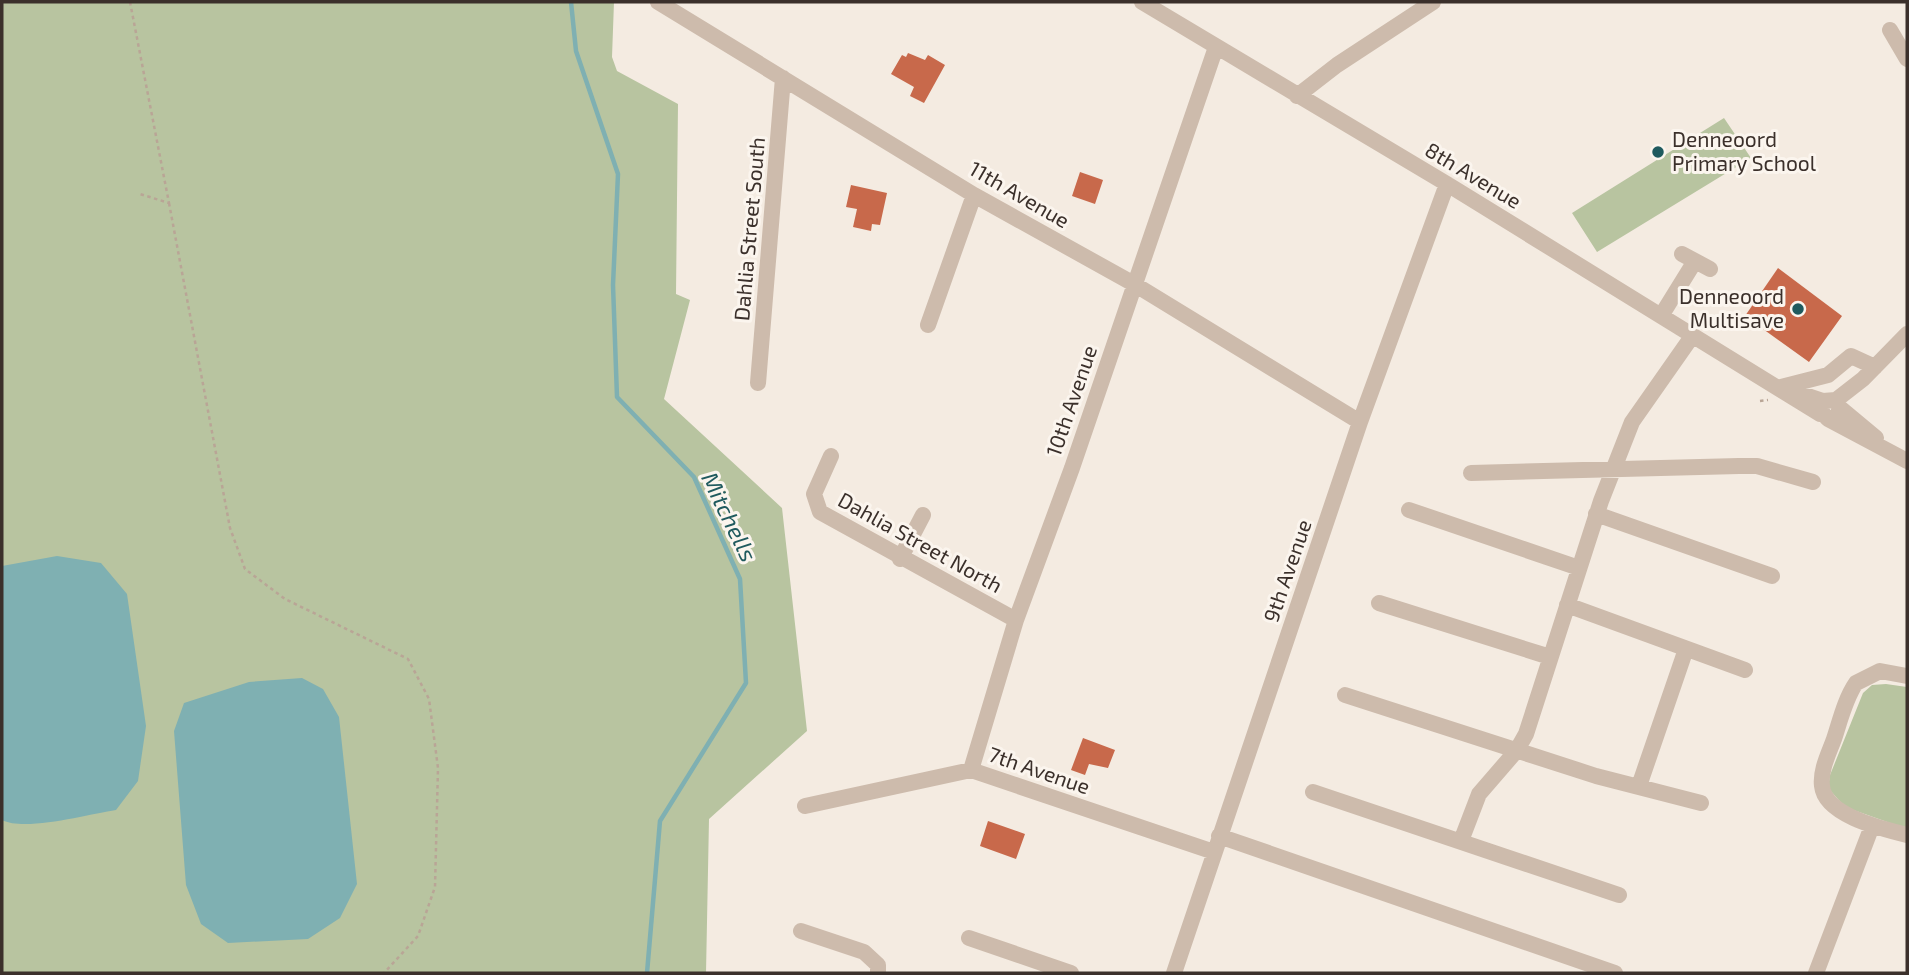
<svg xmlns="http://www.w3.org/2000/svg" width="1909" height="975" font-family="'Exo 2',sans-serif">
	<rect width="100%" height="100%" fill="#f4ebe1"/>
	<!-- green -->
	<path fill="#b8c4a0" d="M2,2H614L612,57L617,71L678,104L676,294L690,300L664,399L782,508L807,731L709,819L706,973H2Z
		M1724,118L1751,158L1597,252L1572,213Z
		M1886,684L1907,687V829L1845,807L1828,788L1830,775L1863,693L1872,685Z"/>
	<!-- water -->
	<path fill="#7fb0b2" d="M57,556L101,563L127,594L146,726L138,781L116,810C89,814 25,832 2,820V566Z
		M302,678L323,689L339,717L357,884L340,918L308,939L228,943L201,924L186,885L174,731L184,703L249,682Z"/>
	<g fill="none" stroke-linecap="round" stroke-linejoin="round">
		<!-- stream -->
		<path stroke="#7fb0b2" stroke-width="4.5" d="M571,2L576,51L618,174L613,285L617,397L694,477L740,579L746,683L660,821L647,973"/>
	</g>
	<!-- building -->
	<path fill="#c8694b" d="M908,53L925,60L928,55L945,65L924,103L910,96L914,87L891,74L902,55L906,57Z
		M1080,172L1103,180L1095,204L1072,196Z
		M851,185L887,193L880,225L872,224L871,231L853,227L857,209L846,207Z
		M1778,268L1842,316L1809,362L1745,316Z
		M1083,738L1115,750L1108,768L1089,764L1085,775L1071,770Z
		M988,821L1025,834L1016,859L980,846Z"/>
	<g fill="none" stroke-linecap="round" stroke-linejoin="round">
		<!-- path -->
		<path stroke="#b9a596" stroke-width="2.5" stroke-dasharray="3.5 3.5" stroke-linecap="butt" d="M130,2L169,203L140,194
			M169,203L230,528L245,569L285,599L408,659L429,699L438,768L435,887L418,936L384,973
			M1760,401L1768,400"/>
		<!-- minor -->
		<path stroke="#cdbbac" stroke-width="16" d="M658,2L974,195L1134,284L1360,422
			M1142,2L1447,184L1820,414
			M1890,30L1907,59
			M1297,96L1337,65L1433,2
			M1682,254L1710,269
			M1661,316L1695,261
			M928,325L974,195
			M758,383L783,78
			M1781,387L1828,375L1851,356L1875,367
			M1796,392L1823,401L1836,400L1840,408L1837,416L1828,419L1819,409L1823,401
			M1836,400L1863,379L1907,334
			M1840,408L1876,438
			M1828,419L1907,461
			M831,456L814,494L820,512L1016,620
			M1471,473L1739,466H1757L1813,482
			M1409,510L1579,568
			M1596,514L1772,576
			M900,559L923,515
			M1379,603L1550,657
			M1567,605L1745,670
			M1907,676L1880,671L1856,683C1845,699 1840,721 1834,739C1829,753 1820,770 1822,786C1825,816 1884,829 1907,835
			M1345,695L1596,776L1701,803
			M971,770L1016,620L1072,468L1216,47
			M1639,786L1686,649
			M1313,792L1619,895
			M805,806L971,770L1214,852
			M1219,836L1615,973
			M1461,841L1479,794L1517,750L1526,734L1601,501L1632,422L1693,335
			M801,931L864,952L878,965V973
			M969,938L1071,973
			M1174,973L1360,422L1447,184
			M1816,973L1872,826"/>
	</g>
	<!-- markers -->
	<g fill="#1f5a5e" stroke="#fbf5ee" stroke-width="2.5">
		<circle cx="1658" cy="152" r="7"/>
		<circle cx="1798" cy="309" r="7"/>
	</g>
	<g text-anchor="middle" stroke-width="6" stroke-linejoin="round" paint-order="stroke">
		<!-- poi labels -->
		<g font-size="21" fill="#3b302b" stroke="#fbf5ee" text-anchor="start">
			<text x="1672" y="147">Denneoord<tspan x="1672" dy="24">Primary School</tspan></text>
			<text x="1784" y="304" text-anchor="end">Denneoord<tspan x="1784" dy="24">Multisave</tspan></text>
		</g>
		<!-- street labels -->
		<g font-size="21" fill="#3b302b" stroke="#fbf5ee">
			<text transform="translate(1473 176) rotate(31)" y="7">8th Avenue</text>
			<text transform="translate(1019 195) rotate(30)" y="7">11th Avenue</text>
			<text transform="translate(750 229) rotate(-85)" y="7">Dahlia Street South</text>
			<text transform="translate(1072 401) rotate(-71)" y="7">10th Avenue</text>
			<text transform="translate(920 543) rotate(29)" y="7">Dahlia Street North</text>
			<text transform="translate(1288 571) rotate(-71)" y="7">9th Avenue</text>
			<text transform="translate(1039 771) rotate(19)" y="7">7th Avenue</text>
		</g>
		<!-- water labels -->
		<g font-size="23" font-style="italic" fill="#1f5a5e" stroke="#fbf5ee">
			<text transform="translate(729 517) rotate(64)" y="8">Mitchells</text>
		</g>
	</g>
	<!-- border -->
	<rect width="1909" height="975" fill="none" stroke="#3b302b" stroke-width="7"/>
</svg>
